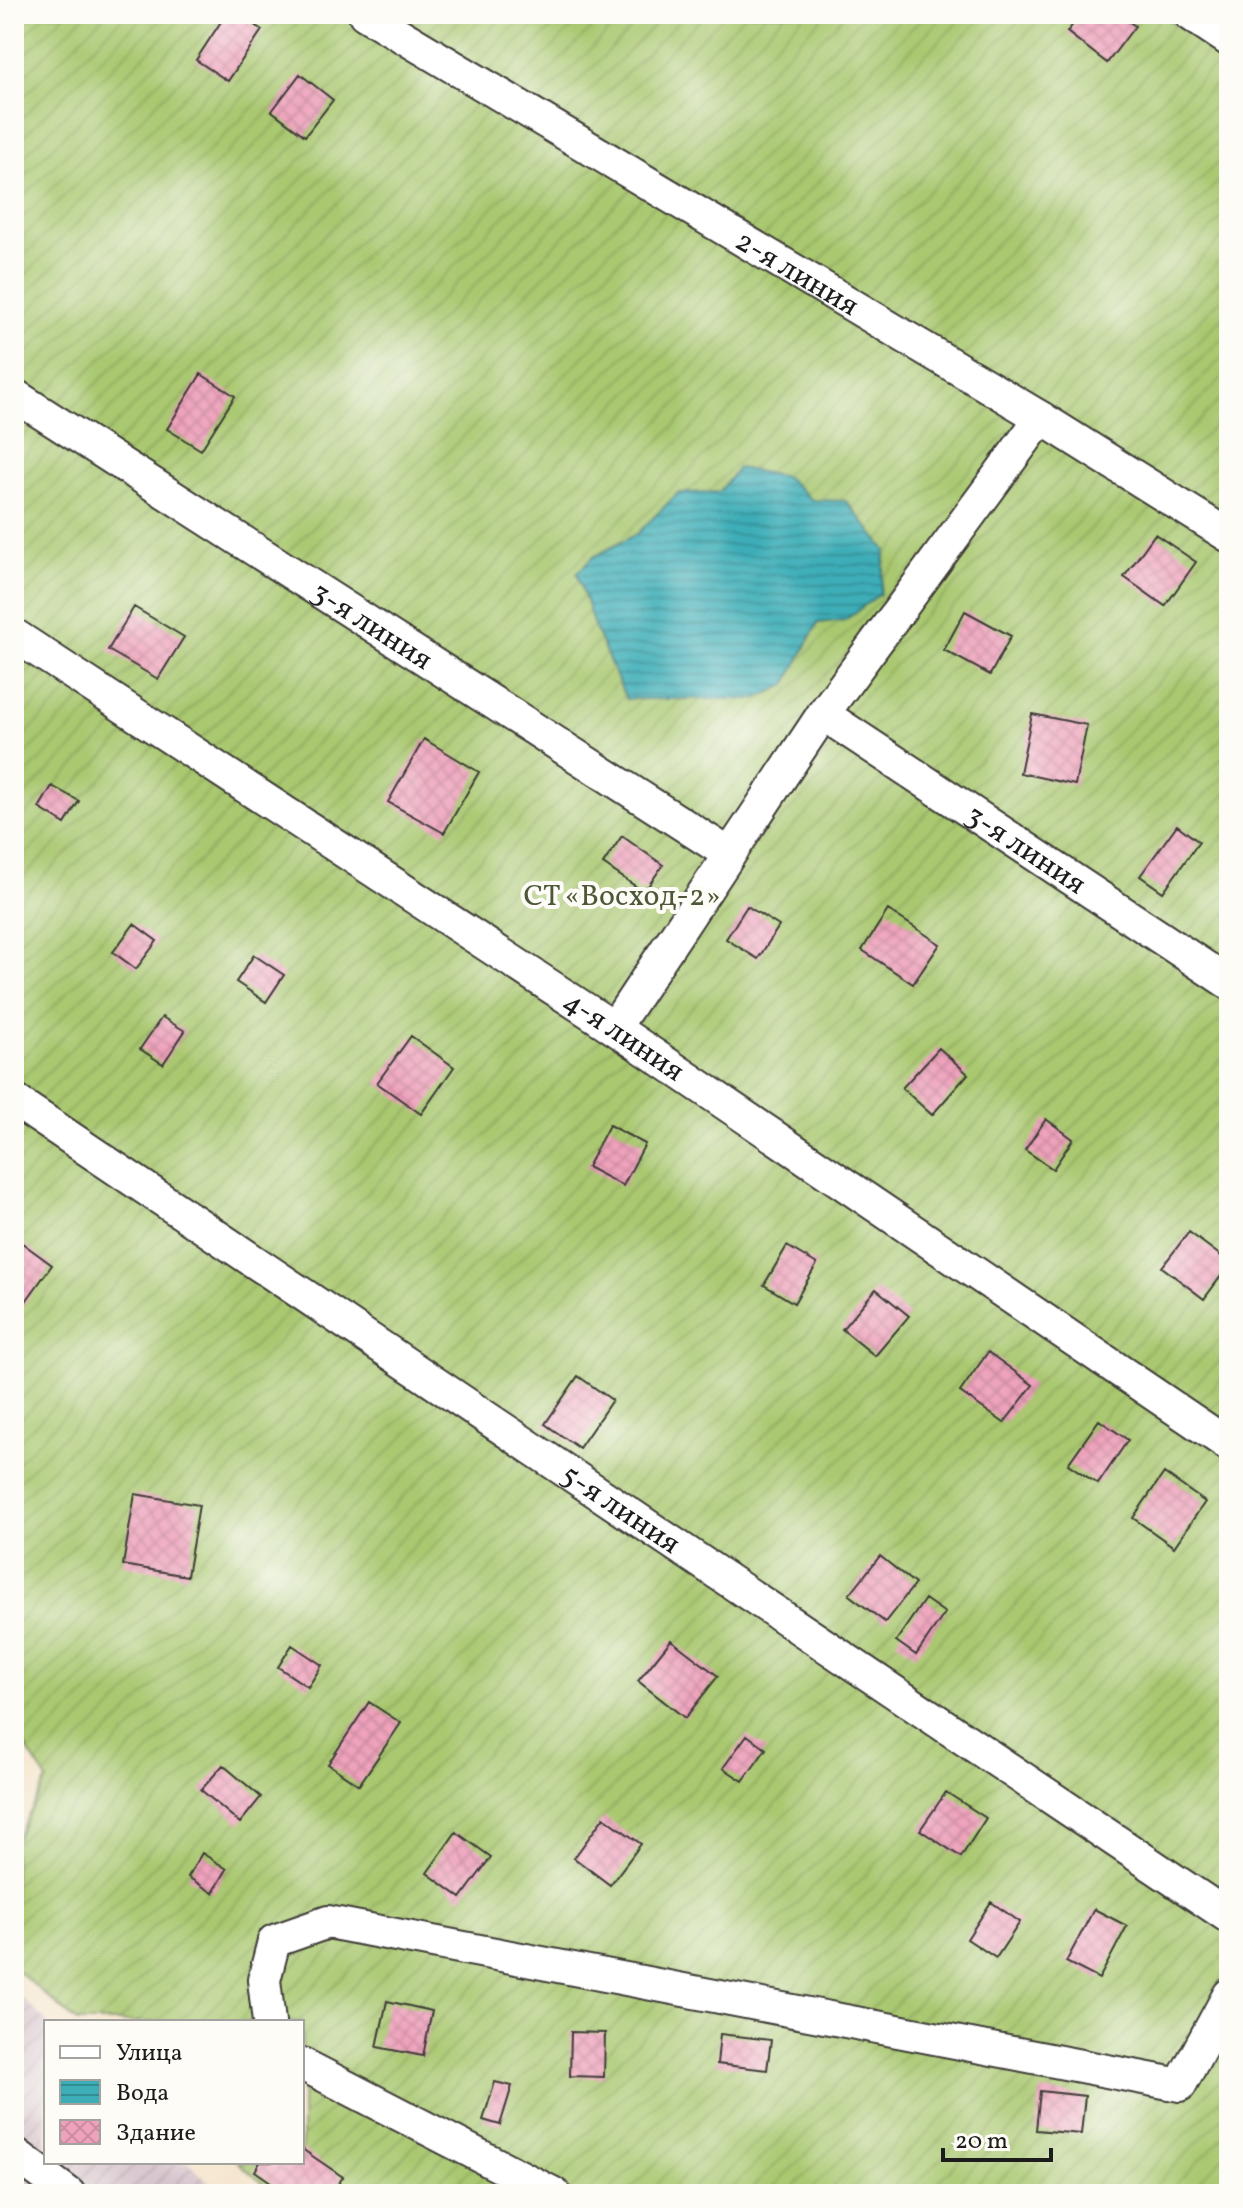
<svg xmlns="http://www.w3.org/2000/svg" width="1243" height="2208" font-family="Vollkorn,serif">
	<defs>
		<pattern id="industrial-furrows" width="10" height="10" patternUnits="userSpaceOnUse" patternTransform="scale(2)"><rect width="10" height="10" fill="#d2bdc7"/><path d="M-1 1l2-2M0 10L10 0M9 11l2-2" fill="none" stroke="#b4a2aa"/></pattern>
		<pattern id="garden-furrows" width="10" height="10" patternUnits="userSpaceOnUse" patternTransform="scale(2)"><rect width="10" height="10" fill="#a9c870"/><path d="M-1 1l2-2M0 10L10 0M9 11l2-2" fill="none" stroke="#91ab60"/></pattern>
		<pattern id="water-rules" width="6" height="5" patternUnits="userSpaceOnUse" patternTransform="scale(2)"><rect width="6" height="5" fill="#3daeb8"/><path d="M0 2.5h6" fill="none" stroke="#328d95"/></pattern>
		<pattern id="building-cross-hatch" width="8" height="8" patternUnits="userSpaceOnUse" patternTransform="scale(2)"><rect width="8" height="8" fill="#eea2bc"/><path d="M0 0l8 8M0 8l8-8" fill="none" stroke="#cc8ba1"/></pattern>
	</defs>
	<rect width="100%" height="100%" fill="#fdfcf7"/>
	<filter id="ink" filterUnits="userSpaceOnUse"><feTurbulence type="fractalNoise" baseFrequency=".0125" numOctaves="2"/><feDisplacementMap in="SourceGraphic" scale="16" xChannelSelector="R" yChannelSelector="G"/><feConvolveMatrix kernelMatrix="1 2 1 2 8 2 1 2 1" color-interpolation-filters="sRGB"/></filter>
	<filter id="wash" filterUnits="userSpaceOnUse"><feTurbulence type="fractalNoise" baseFrequency=".006" numOctaves="4" result="noise"/><feDisplacementMap in="SourceGraphic" scale="32" xChannelSelector="R" yChannelSelector="G"/><feGaussianBlur stdDeviation="1.8" result="paint"/><feColorMatrix in="noise" values="0 0 0 0 0 0 0 0 0 0 0 0 0 0 0 0 0 1.4 0 .05"/><feComposite in="paint" operator="in"/></filter>
	<g filter="url(#wash)">
		<rect width="100%" height="100%" fill="#f4e2c8"/>
		<!-- industrial -->
		<path fill="url(#industrial-furrows)" d="M14,1990L47,2022L46,2162H188L221,2194H14Z"/>
		<!-- garden -->
		<path fill="url(#garden-furrows)" stroke="#627246" stroke-width="2" d="M14,14H1159L1229,60V2194H275L238,2162H302V2022H77L14,1968V1843L47,1780L14,1729Z"/>
		<!-- water -->
		<path fill="url(#water-rules)" stroke="#2c656a" stroke-width="2" d="M738,468L786,477L812,500L846,501L886,550L880,594L845,620L818,623L786,685L755,699H626L594,626L577,573L593,557L637,534L678,493L719,492Z"/>
		<g id="blocks">
			<!-- building -->
			<path fill="url(#building-cross-hatch)" d="M226,14H238L262,30L228,81L196,60Z
				M1081,14H1119L1135,26L1107,63L1067,32Z
				M300,74L333,100L305,136L272,111Z
				M201,374L235,396L201,450L167,429Z
				M1155,534L1196,562L1165,606L1124,577Z
				M134,607L184,637L158,679L108,650Z
				M965,611L1011,636L990,675L944,650Z
				M1032,714L1087,725L1075,785L1020,773Z
				M424,739L479,772L444,833L388,802Z
				M52,786L79,801L65,824L39,808Z
				M1177,825L1199,842L1163,892L1140,876Z
				M622,836L663,865L644,892L603,864Z
				M747,906L779,926L758,959L726,939Z
				M888,910L940,944L913,984L862,950Z
				M134,924L157,941L136,969L113,952Z
				M254,955L284,975L266,1002L236,982Z
				M162,1017L185,1031L163,1064L140,1049Z
				M411,1036L454,1067L421,1114L377,1083Z
				M939,1048L968,1074L932,1115L902,1088Z
				M1046,1119L1073,1139L1053,1169L1025,1150Z
				M609,1125L645,1144L623,1186L587,1167Z
				M1189,1232L1229,1262V1265L1204,1299L1162,1267Z
				M14,1237L52,1265L16,1315L14,1313Z
				M787,1246L817,1264L794,1303L764,1285Z
				M876,1289L909,1316L875,1356L842,1329Z
				M988,1352L1033,1385L1004,1423L960,1392Z
				M578,1376L612,1400L579,1448L545,1424Z
				M1099,1420L1128,1440L1098,1484L1068,1464Z
				M1164,1473L1205,1502L1174,1547L1133,1518Z
				M135,1494L199,1505L187,1576L123,1565Z
				M880,1556L915,1584L885,1622L849,1595Z
				M925,1599L945,1613L916,1655L896,1641Z
				M671,1640L718,1676L685,1718L638,1681Z
				M292,1645L322,1665L308,1687L278,1667Z
				M369,1702L401,1723L359,1785L328,1764Z
				M747,1735L766,1749L743,1781L723,1768Z
				M223,1765L261,1797L240,1823L201,1790Z
				M946,1792L986,1818L961,1857L920,1830Z
				M604,1817L641,1844L610,1885L574,1858Z
				M456,1832L491,1857L461,1898L427,1873Z
				M202,1853L227,1869L213,1893L188,1877Z
				M991,1902L1020,1922L996,1958L967,1939Z
				M1094,1909L1127,1926L1099,1979L1066,1962Z
				M387,2001L432,2011L423,2056L377,2047Z
				M571,2032L605,2033L604,2077L570,2076Z
				M720,2034L771,2040L767,2070L717,2064Z
				M495,2082L512,2086L500,2125L483,2120Z
				M1040,2091L1085,2096L1081,2134L1036,2130Z
				M302,2149L343,2177L331,2194H288L255,2171L260,2162H302Z"/>
		</g>
	</g>
	<g filter="url(#ink)">
		<use href="#blocks" fill-opacity="0" stroke="#3c3a36" stroke-width="2"/>
		<g fill="none" stroke-linecap="round" stroke-linejoin="round">
			<!-- minor casing -->
			<g stroke="#3c3a36" stroke-width="36">
				<g id="minor">
					<path id="s1" d="M365,14L1041,418L1229,536"/>
					<path d="M1190,14L1229,40"/>
					<path id="s2" d="M14,395L729,854"/>
					<path id="s3" d="M14,635L614,1028L1229,1445"/>
					<path id="s4" d="M823,714L1229,983"/>
					<path d="M614,1028L823,714L1041,418"/>
					<path id="s5" d="M14,1100L1229,1917"/>
					<path d="M269,2022L264,1980L274,1941L328,1922L1180,2085L1229,1995"/>
					<path d="M302,2064L554,2194"/>
					<path d="M14,2153L69,2194"/>
				</g>
			</g>
			<!-- minor -->
			<use href="#minor" stroke="#fff" stroke-width="32"/>
		</g>
	</g>
	<g text-anchor="middle" stroke-width="8" stroke-linejoin="round" paint-order="stroke">
		<!-- street labels -->
		<g font-size="30" fill="#1c1c1c" stroke="#fdfcf7">
			<text dy="10" stroke="none"><textPath href="#s1" startOffset="504">2-я линия</textPath></text>
			<text dy="10" stroke="none"><textPath href="#s2" startOffset="426">3-я линия</textPath></text>
			<text dy="10" stroke="none"><textPath href="#s4" startOffset="244">3-я линия</textPath></text>
			<text dy="10" stroke="none"><textPath href="#s3" startOffset="730">4-я линия</textPath></text>
			<text dy="10" stroke="none"><textPath href="#s5" startOffset="732">5-я линия</textPath></text>
		</g>
		<!-- park labels -->
		<g font-size="30" fill="#4d5839" stroke="#fdfcf7">
			<text x="622" y="905">СТ «Восход-2»</text>
		</g>
	</g>
	<!-- margin -->
	<rect width="1243" height="2208" fill="none" stroke="#fdfcf7" stroke-width="48"/>
	<!-- legend -->
	<rect x="44" y="2020" width="260" height="144" fill="#fdfcf7" stroke="#a3a29f" stroke-width="2"/>
	<rect x="60" y="2046" width="40" height="12" fill="#ffffff" stroke="#a3a29f" stroke-width="2"/>
	<text x="116" y="2060" font-size="24" fill="#1c1c1c">Улица</text>
	<rect x="60" y="2080" width="40" height="24" fill="url(#water-rules)" stroke="#a3a29f" stroke-width="2"/>
	<text x="116" y="2100" font-size="24" fill="#1c1c1c">Вода</text>
	<rect x="60" y="2120" width="40" height="24" fill="url(#building-cross-hatch)" stroke="#a3a29f" stroke-width="2"/>
	<text x="116" y="2140" font-size="24" fill="#1c1c1c">Здание</text>
	<!-- scale -->
	<path d="M943 2148v12h108v-12" fill="none" stroke="#1c1c1c" stroke-width="4"/>
	<text x="955" y="2148" font-size="24" fill="#1c1c1c" stroke="#fdfcf7" stroke-width="6" paint-order="stroke">20 m</text>
</svg>
